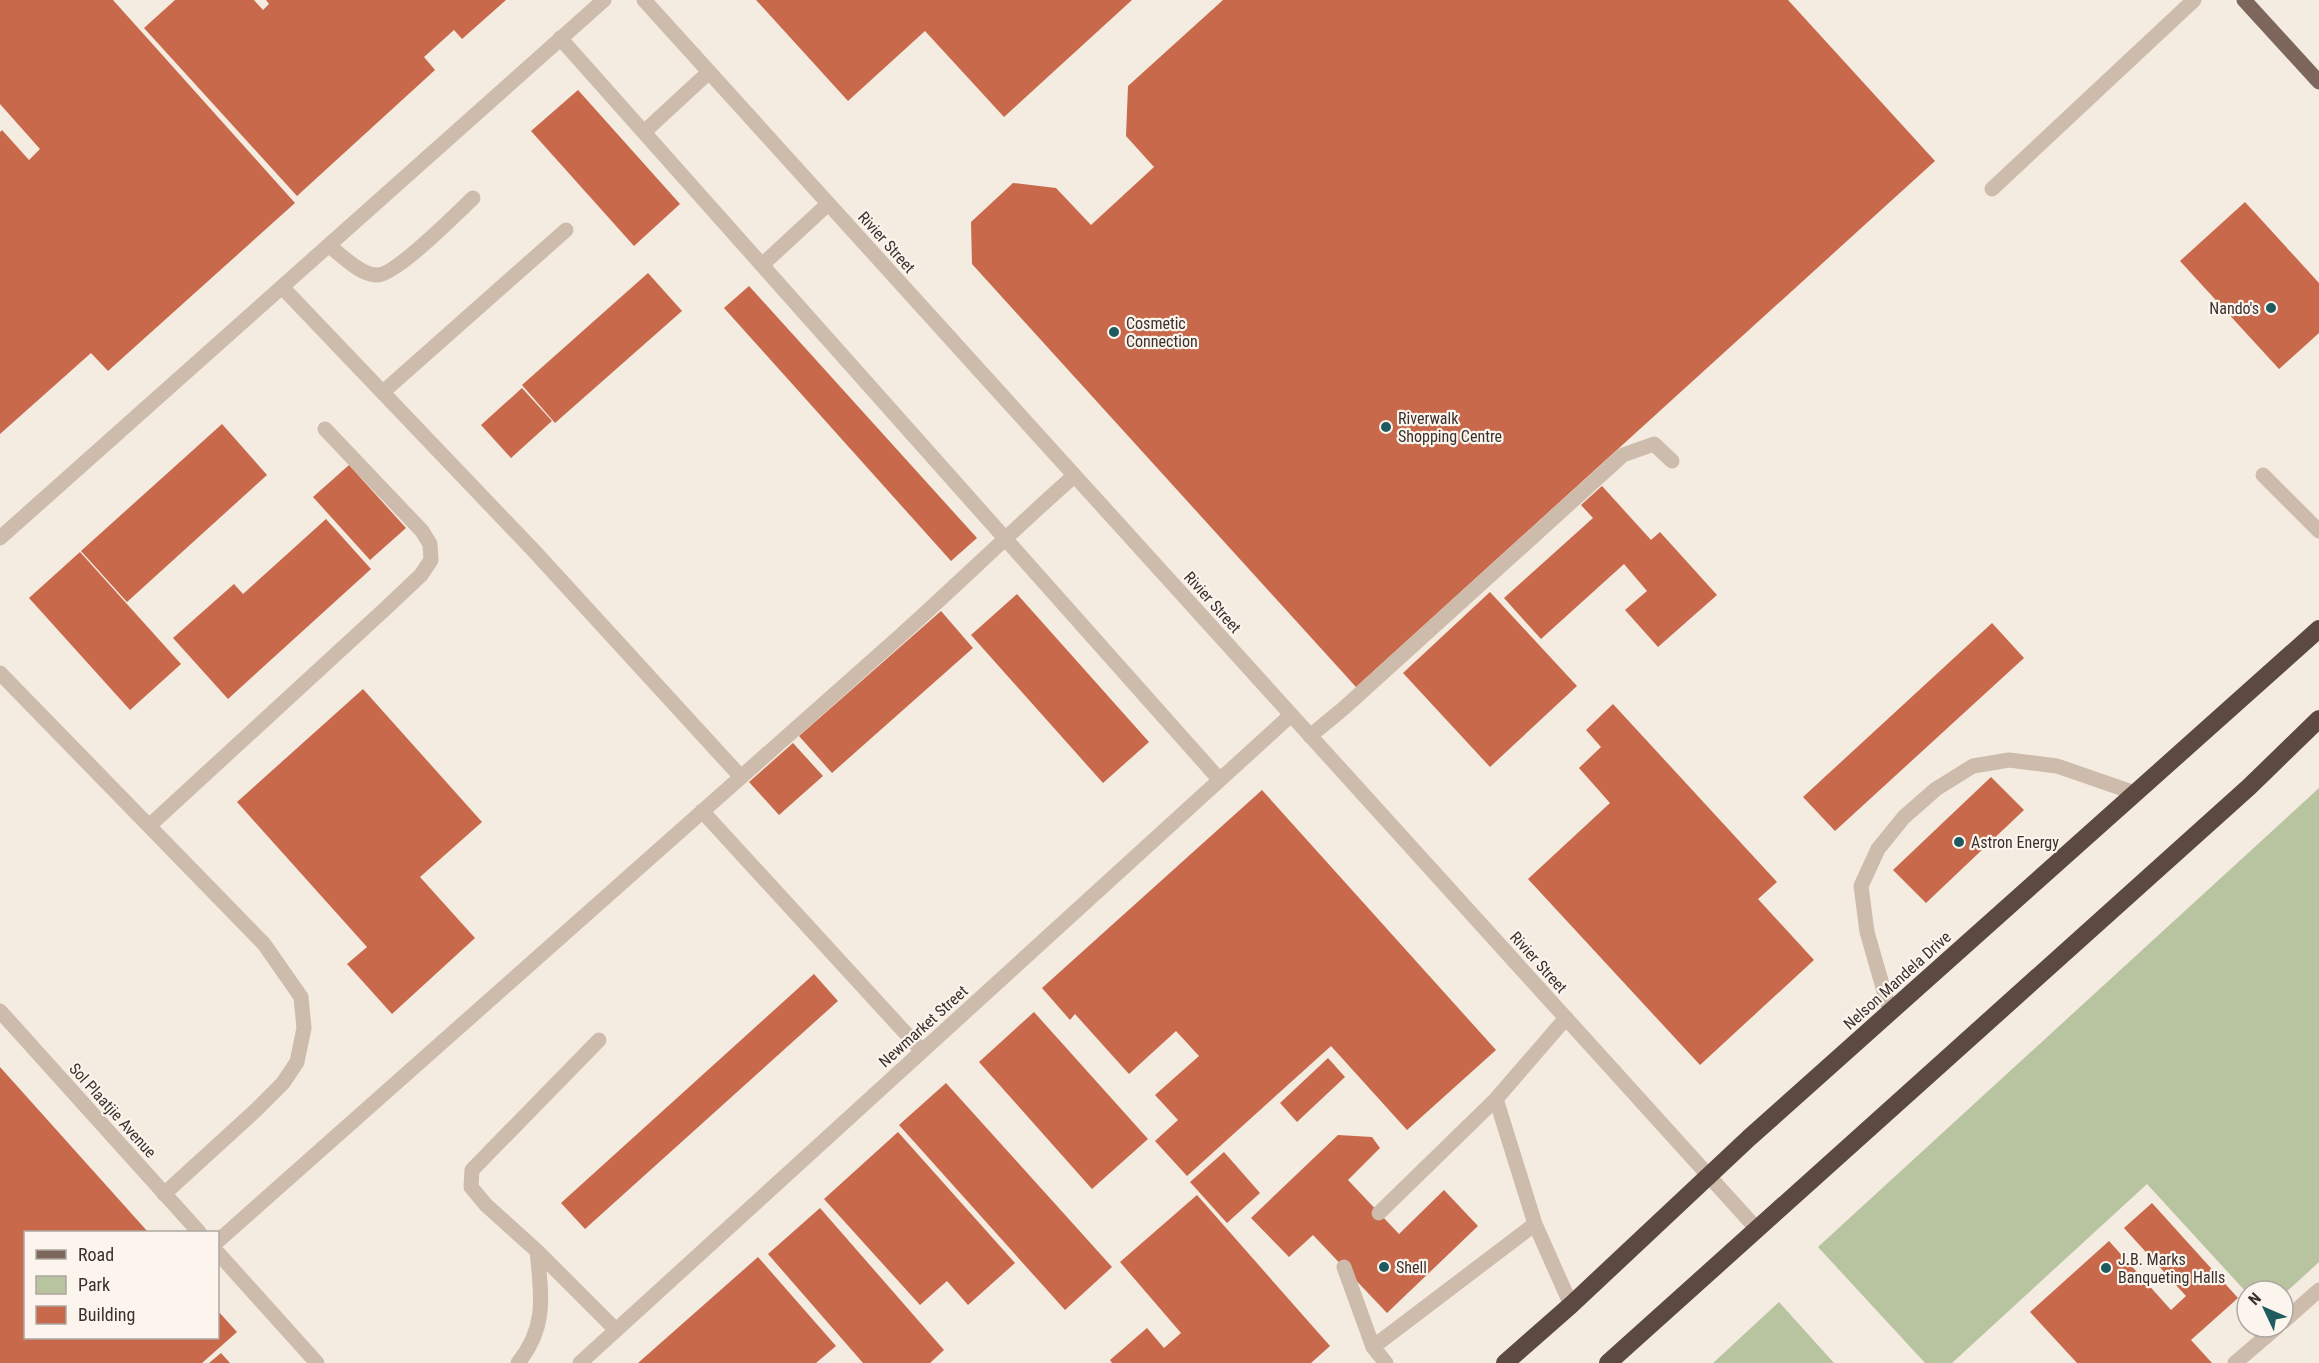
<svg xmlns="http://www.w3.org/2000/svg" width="2319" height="1363" font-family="'Roboto Condensed',sans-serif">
	<rect width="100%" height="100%" fill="#f4ebe1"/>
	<!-- green -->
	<path fill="#b8c4a0" d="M2319,788V1262L2283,1295V1291H2247V1293L2147,1184L1952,1363H1925L1818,1247Z
		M1779,1302L1834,1363H1713Z"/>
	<!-- building -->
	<path fill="#c8694b" d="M0,0H113L295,203L108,371L91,353L0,434V132L2,130L29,160L40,149L0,104Z
		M175,0H254L263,10L269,4L266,0H506L462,39L454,30L424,57L435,70L297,196L144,28Z
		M756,0H1132L1004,117L925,31L848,101Z
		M1223,0H1788L1935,161L1356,687L972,264L971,222L1013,183L1056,188L1091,225L1154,167L1126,136L1128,86Z
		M578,90L680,204L634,246L531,131Z
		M2245,202L2319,283V333L2279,369L2180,261Z
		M648,273L682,311L555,423L522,385Z
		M749,286L977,538L951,561L724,308Z
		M522,388L552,421L511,458L481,425Z
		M222,424L267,475L127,602L81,551Z
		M349,465L406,528L370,560L313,497Z
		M1602,486L1651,540L1660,532L1717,595L1658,647L1625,610L1647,591L1624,564L1541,639L1504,598L1593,518L1581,505Z
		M326,519L371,569L228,699L173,638L234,584L243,594Z
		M80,552L181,664L130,710L29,598Z
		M1490,592L1577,686L1490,767L1403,673Z
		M1017,594L1149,742L1103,783L971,635Z
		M941,611L973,648L832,773L799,736Z
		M1992,623L2024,658L1835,831L1803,797Z
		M363,689L482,822L420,877L475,938L392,1014L347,964L367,947L237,802Z
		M1613,704L1777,882L1758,899L1814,960L1700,1065L1528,879L1610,803L1579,768L1601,747L1586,730Z
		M793,743L823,776L779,815L749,782Z
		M1991,777L2024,810L1926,903L1893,870Z
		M1262,790L1496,1050L1407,1130L1331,1046L1187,1176L1155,1141L1178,1120L1155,1095L1199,1056L1176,1031L1129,1074L1075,1014L1070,1020L1042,988Z
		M814,974L838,1001L585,1229L561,1203Z
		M1034,1012L1148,1139L1092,1189L979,1062Z
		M1328,1058L1345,1077L1297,1122L1280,1103Z
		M0,1067L148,1232H26V1338H218V1311L237,1332L202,1363H0Z
		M946,1083L1112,1267L1065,1310L899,1125Z
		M898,1132L1015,1263L968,1305L947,1281L920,1305L824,1199Z
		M1338,1135L1372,1137L1380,1148L1348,1180L1399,1234L1444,1190L1478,1226L1387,1313L1313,1235L1289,1257L1251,1218Z
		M1224,1152L1260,1193L1227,1223L1190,1182Z
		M1197,1195L1330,1346L1311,1363H1112L1110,1360L1147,1328L1164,1348L1181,1333L1120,1262Z
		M2152,1203L2238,1298L2191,1340L2212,1363H2077L2030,1312L2109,1241L2171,1310L2186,1296L2124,1228Z
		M820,1208L944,1350L930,1363H863L768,1254Z
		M758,1257L836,1346L816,1363H638Z
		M221,1353L230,1363H209Z"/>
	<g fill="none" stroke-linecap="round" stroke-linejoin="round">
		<!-- lane -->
		<path stroke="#cdbbac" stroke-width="15" d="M560,38L1219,779
			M644,132L709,72
			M1992,189L2194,0
			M329,246C342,255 359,274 376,275C394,277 457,213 473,198
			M762,265L828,204
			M282,287L535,552L741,777
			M383,392L566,230
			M2263,475L2319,531
			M0,538L604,0
			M0,673L264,944L301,997L304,1028L297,1062L283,1083L256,1110L164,1194
			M1310,736L1344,708L1623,455L1654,444L1672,461
			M702,811L922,1051
			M149,826L385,609L421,575L431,560L430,544L422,531L325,429
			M1890,1012L1867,932L1861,886L1878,849L1904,817L1936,789L1973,766L2009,760L2057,766L2135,793
			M599,1040L472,1170L471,1187L486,1205L537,1251L616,1330
			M1496,1099L1535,1224L1571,1305
			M1379,1213L1496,1099L1566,1018
			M218,1241L900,636C959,583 1015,528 1074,476
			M1344,1267L1373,1347L1386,1363
			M2283,1322L2319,1290
			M1373,1347L1535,1224
			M518,1363C548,1326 541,1294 537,1251
			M580,1363L1291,715
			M2235,1363L2277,1327"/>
		<!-- street -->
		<path stroke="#cdbbac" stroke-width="15" d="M644,0L1756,1228
			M0,1011L199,1232
			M218,1253L317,1363"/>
		<!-- primary -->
		<path stroke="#7d675c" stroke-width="15" d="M2244,0L2319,82"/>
		<!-- highway -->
		<path stroke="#5c4a42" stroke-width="18" d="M1505,1363L1571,1305L1749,1138L2319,629
			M1608,1363L2249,787L2319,719"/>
	</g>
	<!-- markers -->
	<g fill="#1f5a5e" stroke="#fbf5ee" stroke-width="2">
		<circle cx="2271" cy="308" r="6"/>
		<circle cx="1114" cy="332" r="6"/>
		<circle cx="1386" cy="427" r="6"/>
		<circle cx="1959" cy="842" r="6"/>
		<circle cx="1384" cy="1267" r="6"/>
		<circle cx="2106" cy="1268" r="6"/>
	</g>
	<g text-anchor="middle" stroke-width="4.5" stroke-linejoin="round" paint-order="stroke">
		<!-- street labels -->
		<g font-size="16" fill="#3b302b" stroke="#fbf5ee">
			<text transform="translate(887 242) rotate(48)" y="6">Rivier Street</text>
			<text transform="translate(1213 602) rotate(48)" y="6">Rivier Street</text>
			<text transform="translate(1539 962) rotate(48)" y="6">Rivier Street</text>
			<text transform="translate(1897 980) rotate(-42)" y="6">Nelson Mandela Drive</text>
			<text transform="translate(923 1026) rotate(-42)" y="6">Newmarket Street</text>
			<text transform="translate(113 1110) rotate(48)" y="6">Sol Plaatjie Avenue</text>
		</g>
		<!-- poi labels -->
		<g font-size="16" fill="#3b302b" stroke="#fbf5ee" text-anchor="start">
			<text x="2259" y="314" text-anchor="end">Nando's</text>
			<text x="1126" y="329">Cosmetic<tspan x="1126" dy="18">Connection</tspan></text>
			<text x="1398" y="424">Riverwalk<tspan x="1398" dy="18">Shopping Centre</tspan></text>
			<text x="1971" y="848">Astron Energy</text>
			<text x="2118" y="1265">J.B. Marks<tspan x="2118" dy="18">Banqueting Halls</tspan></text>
			<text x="1396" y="1273">Shell</text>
		</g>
	</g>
	<!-- legend -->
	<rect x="24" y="1231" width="195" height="108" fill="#fbf5ee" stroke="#aea6a0" stroke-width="1.5"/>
	<rect x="36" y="1250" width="30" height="9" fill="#7d675c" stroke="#aea6a0" stroke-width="1.5"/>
	<text x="78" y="1261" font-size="18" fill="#3b302b">Road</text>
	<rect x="36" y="1276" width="30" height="18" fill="#b8c4a0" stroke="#aea6a0" stroke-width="1.5"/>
	<text x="78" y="1291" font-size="18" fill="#3b302b">Park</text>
	<rect x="36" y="1306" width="30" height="18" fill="#c8694b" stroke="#aea6a0" stroke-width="1.5"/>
	<text x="78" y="1321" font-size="18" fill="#3b302b">Building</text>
	<!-- north arrow -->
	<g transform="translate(2265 1309) rotate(314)"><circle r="28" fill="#fbf5ee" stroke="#aea6a0" stroke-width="1.5"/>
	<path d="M0-4.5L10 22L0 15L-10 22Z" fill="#1f5a5e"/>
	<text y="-9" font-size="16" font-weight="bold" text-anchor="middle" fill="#3b302b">N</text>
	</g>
</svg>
